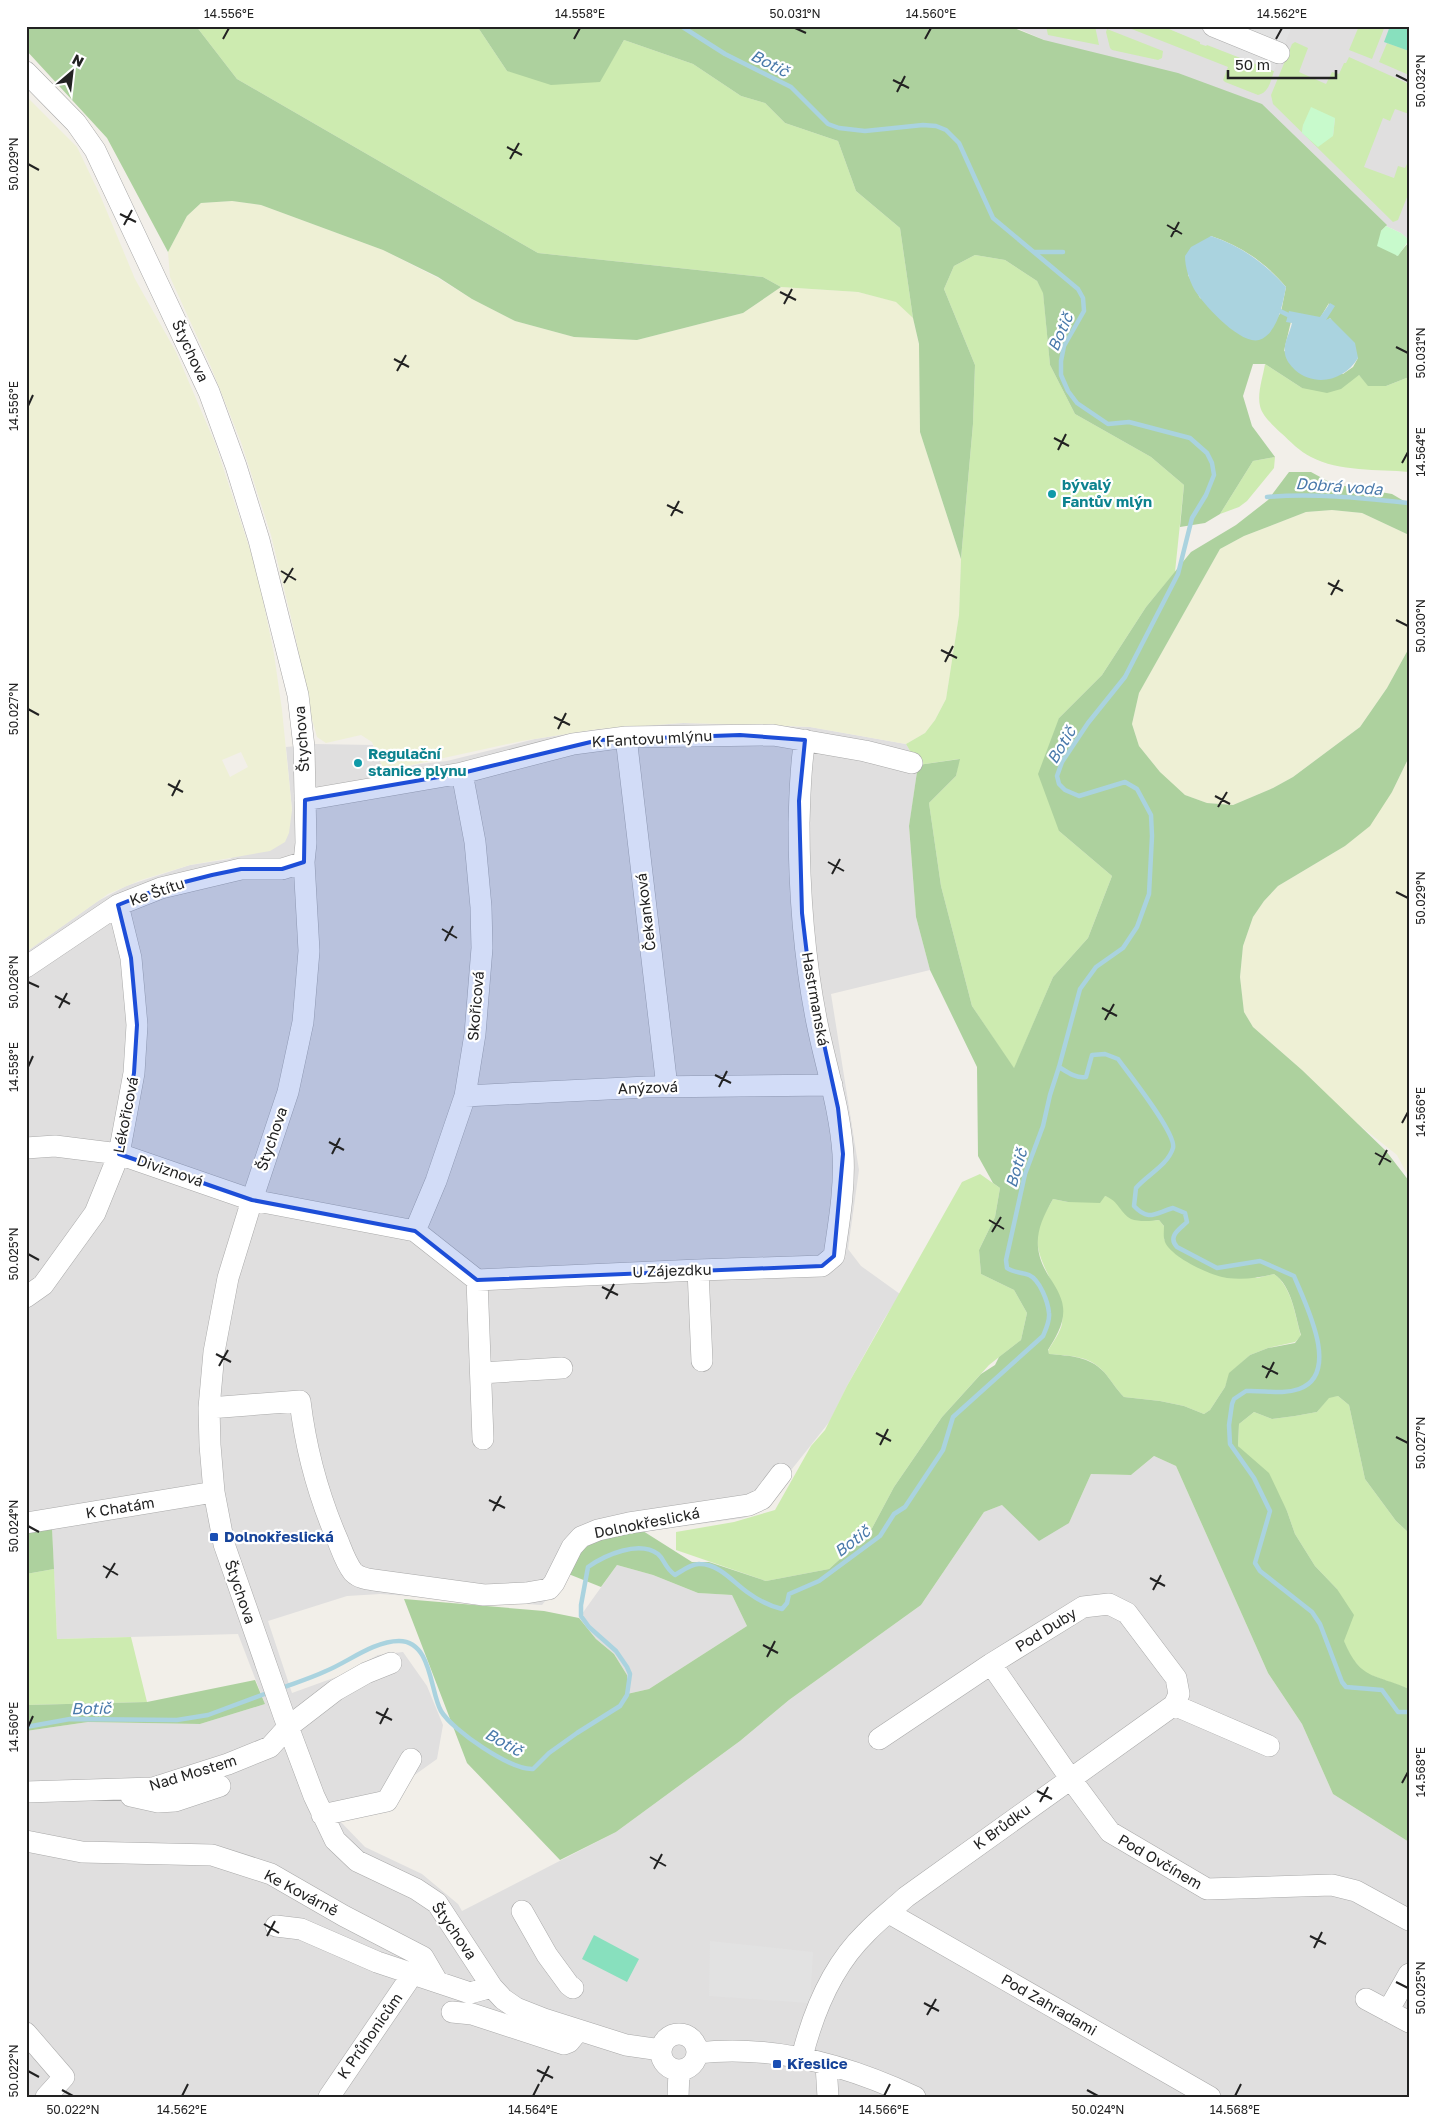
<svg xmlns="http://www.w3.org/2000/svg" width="1435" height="2123" font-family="'Golos Text',sans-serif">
	<rect width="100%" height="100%" fill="#f2efe9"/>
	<!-- residential -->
	<path fill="#e0dfdf" d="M1012,26H1409V240L1401,233L1386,226L1372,211L1044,40Z
		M683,723L810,727L906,744L918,765L909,827L916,917L930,970L831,994L859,1170L848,1249L861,1266L900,1294L883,1321L847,1386L830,1421L792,1469L769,1506L744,1518L597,1538L542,1605L380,1594L347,1596L268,1621L292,1693L339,1676L378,1655L403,1652L427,1686L443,1725L437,1759L367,1809L338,1819L365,1847L422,1874L458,1904L462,1911L616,1832L740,1741L789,1700L921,1605L984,1512L1002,1505L1069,1523L1091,1474L1131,1475L1154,1456L1176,1466L1268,1673L1302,1724L1333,1794L1409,1842V2097H26V1731L88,1722L200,1724L265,1704L238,1634L57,1639L52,1528L26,1531V952L98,901L126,886L190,865L230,859L292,810L286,747L315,744L373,745L384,771L420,764L447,761L535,739L598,729Z
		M617,1565L653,1575L698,1593L732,1595L747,1626L649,1689L627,1694V1675L614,1654L596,1639L579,1618Z"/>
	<!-- farmland -->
	<path fill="#eef0d5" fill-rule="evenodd" d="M26,96L77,147L100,195L135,279L176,352L215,443L257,571L274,654L282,710L292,810L289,833L285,842L270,851L190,865L141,880L108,894L26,952ZM241,752L248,767L230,777L222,760Z
		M232,201L261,205L383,250L438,278L472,299L515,321L574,337L637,340L743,313L781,287L858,292L897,302L913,318L919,345L920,432L961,559L959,615L946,699L935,720L925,733L906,744L810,727L766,725L683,723L598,729L522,741L384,771L372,742L361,735L326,743L317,737L310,712L295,634L271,535L241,442L211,367L170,277L168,252L187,216L201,203Z
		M1332,510L1362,513L1409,535V648L1387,688L1360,727L1293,777L1273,788L1233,805L1207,803L1185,795L1164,777L1139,746L1132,724L1139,693L1220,549L1244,536L1306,512Z
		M1409,757V1178L1397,1155L1348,1116L1302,1070L1253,1027L1244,1012L1240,977L1243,946L1253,917L1264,901L1278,886L1345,846L1392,792Z"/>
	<!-- grass -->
	<path fill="#cdebb0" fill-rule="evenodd" d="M196,26H477L507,71L599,82L624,40L693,64L741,96L765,103L785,123L838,141L856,191L900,228L913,318L896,302L858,292L781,287L763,277L538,253L237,79Z
		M1046,26H1095L1099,45L1048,35Z
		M1124,26H1162L1274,71C1271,80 1269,93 1258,95L1225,82L1223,80L1228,67Z
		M1359,26H1385L1372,59L1349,50Z
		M1107,29L1163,51L1162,58L1158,60L1112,50L1110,48L1106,32Z
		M1295,42L1308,48L1299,72L1326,84L1332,72L1339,74L1344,63H1346L1349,57L1409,84V114L1395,109L1390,121L1383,118L1364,167L1394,178L1398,166L1405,168L1409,160V192L1398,220L1393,222L1273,104L1271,95L1292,44ZM1335,119L1333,136L1302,133L1303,125Z
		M1387,43L1409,51V75L1379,62Z
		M975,255L1005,260L1037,281L1043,292L1050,365L1075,414L1151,457L1184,485L1175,572L1146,607L1102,675L1059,718V831L1112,876L1088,938L1053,977L1014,1069L972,1006L941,886L929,803L956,776L959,759L918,765L906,744L925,733L935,720L946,699L959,615L961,559L973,424L975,365L944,289L954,266Z
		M1265,364L1302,388L1359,375L1369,386H1386L1409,377V472C1378,469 1339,472 1311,457C1300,452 1290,441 1281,433C1274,426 1262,416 1260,406C1257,393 1263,377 1265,364Z
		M1275,457L1274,468L1247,501L1239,507L1220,514L1253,461Z
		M980,1174L1000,1188L995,1217L979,1250L981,1274L1014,1290L1027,1313L1021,1340L989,1365L942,1417L894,1487L870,1532L829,1569L766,1581L676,1550V1532L734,1522L775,1510L811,1446L825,1430L847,1386L962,1182Z
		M1105,1196L1114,1199C1122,1212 1144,1222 1159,1220L1164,1226V1240L1257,1278L1274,1274C1292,1287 1295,1315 1301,1336L1295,1342L1268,1348L1250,1355L1230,1373L1225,1387L1210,1410L1204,1414L1184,1406L1160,1401L1124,1397C1116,1389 1111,1380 1104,1372C1089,1355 1070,1356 1049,1354L1048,1351C1052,1343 1061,1332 1062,1323C1066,1289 1032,1265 1038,1230C1040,1219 1048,1209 1053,1199L1068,1202Z
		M1338,1396L1349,1405L1365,1479L1396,1521L1409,1533V1689L1365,1673L1352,1659L1344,1642L1337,1589L1315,1566L1295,1534L1287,1511L1278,1495L1238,1446L1239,1424L1254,1412L1272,1419L1295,1416L1317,1412L1329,1397Z
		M54,1569L57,1639L131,1637L147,1702L26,1705V1574Z"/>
	<!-- forest -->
	<path fill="#add19e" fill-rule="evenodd" d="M26,26H196L237,79L538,253L763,277L781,287L743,313L637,340L574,337L515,321L472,299L438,277L383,250L261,205L232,201L201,203L187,216L168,252L107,138L26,50Z
		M477,26H1009L1044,40L1178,73L1262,104L1387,225L1381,231L1397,256L1409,242V377L1386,386H1368L1359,375L1341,389L1327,393L1302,388L1265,364H1253L1243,396L1252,426L1275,457L1253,461L1220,514L1205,523L1180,527L1184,485L1151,457L1075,414L1050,365L1043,293L1037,281L1005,260L975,255L954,266L944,289L975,365L973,424L961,559L920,432L919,344L913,318L900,228L856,191L838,141L785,123L765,103L741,96L693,64L624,40L600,82L551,85L507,71ZM1211,236C1241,246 1265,262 1286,287L1281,312L1267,334L1200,298L1188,275ZM1329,303L1325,322L1330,318L1358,358L1353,367L1343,374L1284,351L1293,313L1320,318Z
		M1289,472H1311L1333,484L1392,494L1409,504V535L1362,513L1332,510L1306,512L1244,536L1220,549L1139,693L1132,724L1139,746L1160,772L1185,795L1207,803L1233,805L1273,788L1293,777L1360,727L1387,688L1409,648V757L1392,792L1370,826L1345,846L1278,886L1264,901L1253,917L1243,946L1240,977L1244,1012L1253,1027L1302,1070L1386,1151L1409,1181V1533L1396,1521L1365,1479L1349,1405L1338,1396L1329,1398L1317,1412L1295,1416L1272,1419L1254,1412L1239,1424L1238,1446L1269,1473L1287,1511L1295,1534L1315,1566L1337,1589L1354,1615L1344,1641C1361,1681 1374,1673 1409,1689V1842L1333,1794L1302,1724L1268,1673L1176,1466L1154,1456L1131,1475L1091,1474L1069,1523L1039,1541L1002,1505L984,1512L921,1605L789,1700L740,1741L616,1832L560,1860L467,1763L404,1599L544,1611L579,1618L596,1639L614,1654L627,1675V1694L649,1689L747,1626L732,1595L698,1593L653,1575L617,1565L601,1587L566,1573L579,1553L597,1538L643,1531L692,1562H709L766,1581L829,1569L870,1532L894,1487L942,1417L981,1374L995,1365L999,1357L1021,1340L1027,1313L1014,1290L981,1274L979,1250L995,1217L1000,1188L993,1183L978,1156L977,1067L930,970L916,917L909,826L918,765L960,759L956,776L929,803L941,886L972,1006L1014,1068L1053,977L1088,938L1112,876L1059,831L1038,774L1059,718L1102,675L1146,607L1191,552L1236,525L1268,500ZM1105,1196C1119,1201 1120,1213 1131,1219C1139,1222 1151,1221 1159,1220L1164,1226C1164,1231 1163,1237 1165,1242C1171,1257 1211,1276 1227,1278C1243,1280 1259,1278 1274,1274C1292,1286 1295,1315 1301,1335L1295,1343L1268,1348L1250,1355L1229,1373L1225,1387L1210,1410L1204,1414L1184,1406L1160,1401L1124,1397C1116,1389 1111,1380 1104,1372C1089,1356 1070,1356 1049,1354L1048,1350C1056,1337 1065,1323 1063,1307C1062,1296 1054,1284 1048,1275C1031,1246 1037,1227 1053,1199L1068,1202L1100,1203Z
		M52,1528L54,1569L26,1574V1531Z
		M255,1680L265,1704L200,1724L88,1722L26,1731V1705L147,1702Z"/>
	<!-- park -->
	<path fill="#c8facc" d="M1311,107L1335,118L1333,136L1318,147L1302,133L1303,125Z
		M1386,226L1401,233L1409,240L1398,256L1377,246L1381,231Z"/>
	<!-- pitch -->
	<path fill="#88e0be" d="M1390,26H1409V51L1384,42Z
		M594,1935L639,1959L627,1982L582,1959Z"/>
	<!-- parking -->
	<path fill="#e2e2e2" d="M1162,26H1292L1274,71L1207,45L1206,46L1200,44V42Z
		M710,1941L813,1952L810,2003L709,1996Z"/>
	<!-- water -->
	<path fill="#aad3df" d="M1211,236C1241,246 1265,263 1286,287C1283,302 1278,334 1259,340C1240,345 1203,304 1194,289C1189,279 1185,267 1185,256L1191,247Z
		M1330,303L1335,306L1326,320L1330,318L1355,343L1358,358C1345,380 1316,388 1295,370C1290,365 1286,360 1285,354C1283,343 1290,333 1292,323L1286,322L1289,311L1320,317Z"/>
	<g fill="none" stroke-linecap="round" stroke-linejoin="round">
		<!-- stream -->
		<path stroke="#aad3df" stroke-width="4.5" d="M652,26H663
			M1034,252H1063
			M1278,310L1288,315
			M1267,497C1315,493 1361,498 1409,503
			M1059,1067C1067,1072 1077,1079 1086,1077L1092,1055L1105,1054L1118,1059C1128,1073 1177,1134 1173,1148C1168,1165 1147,1175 1136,1188L1134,1206C1149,1222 1155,1213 1173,1208L1185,1213L1187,1222C1180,1229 1167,1236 1177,1247L1217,1268L1260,1261L1294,1276C1305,1303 1342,1374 1299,1389C1282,1395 1264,1390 1246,1391L1234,1399L1232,1404L1229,1425L1230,1444L1254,1478L1270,1511L1255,1563L1260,1571L1312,1612L1320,1624L1342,1682L1346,1687L1382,1690L1398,1712H1409
			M279,1689C295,1683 311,1678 326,1671C348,1662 374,1641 399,1641C432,1641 430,1692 441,1711C453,1731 511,1770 533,1769L549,1753L577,1733L620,1706L627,1695L630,1674L627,1667L616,1651L589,1627L581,1616V1605L588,1567C605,1555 639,1540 658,1554C665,1560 664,1567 675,1575C682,1571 692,1563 700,1564C719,1564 733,1582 747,1592C758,1600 769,1606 782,1609L787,1603L789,1594L819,1581L880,1536L894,1514L905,1507L943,1450L953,1417L1043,1336C1046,1329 1050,1321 1049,1313C1048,1302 1040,1280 1029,1275C1022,1272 1014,1273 1007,1268L1006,1260L1025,1174L1043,1126L1050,1095L1059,1067L1080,989L1096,967L1123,948L1137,927L1149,894L1152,836L1151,815L1137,789L1125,782L1079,796L1065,790L1059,784L1057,776L1062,762L1088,723L1125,677L1178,574L1192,518L1206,495L1214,475L1212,463L1207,453L1190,438L1129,422L1108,424L1077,403L1068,391L1061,375V361L1064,346L1084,311L1083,298L1078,289L993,218L959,143L946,130L936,126L923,125L865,131L839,128L828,124L791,87L725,54L681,26
			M26,1727L70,1719L177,1720L208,1715L270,1692"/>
		<!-- minor casing -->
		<g stroke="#a9a9a9" stroke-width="22">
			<path id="minor" d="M1213,26L1279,53
				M26,72L76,123L95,150L209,392L236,466L259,540L298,695L304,747L306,843L304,862L309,951L303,1022L288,1092L252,1200L228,1278L214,1352L209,1408L210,1445L214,1492L224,1544L284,1716L314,1796L335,1840L357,1861L416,1889L437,1903L492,1987L503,1999L516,2008L544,2019L626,2045L661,2050
				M626,737L667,1087
				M305,800L462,773L573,744L626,737L773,735L865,751L912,763
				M26,967L118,905L161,888L241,869H282L304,862
				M465,1096L647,1087L832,1085
				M26,1148L55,1146L119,1154L252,1200L415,1231L477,1280L698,1270L822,1266L834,1256C839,1222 845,1188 843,1154C840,1109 826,1067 817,1023C804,958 799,890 799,823C800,795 800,767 805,740
				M415,1231L436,1181L465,1096L475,1034L482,948L481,907L475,842L462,773
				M698,1270L702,1361
				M477,1280L483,1439
				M26,1297L43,1285L95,1213L119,1154L134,1073L137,1025L131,958L118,905
				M481,1373L562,1368
				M209,1408L300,1401C306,1451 318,1495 338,1541C342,1551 346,1563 353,1572C359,1578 366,1579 374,1580L484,1595L526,1593L549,1589L554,1583L572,1547L581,1537L598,1530L629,1523L749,1505L762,1499L781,1474
				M26,1523L214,1492
				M991,1664L1070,1778L1110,1832L1207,1889L1332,1885L1356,1891L1409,1920
				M879,1739L991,1664L1083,1607L1109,1604L1127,1613L1176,1678L1179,1694L1174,1705
				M26,1792L153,1788L228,1764L270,1747L288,1727L336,1690L366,1673L391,1663
				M131,1796L158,1802L175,1801L220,1786
				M322,1815L387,1801L411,1759
				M26,1841L82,1852L212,1855L271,1874L344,1916L423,1957L437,1981
				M522,1911L547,1955L569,1985L573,1988
				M889,1913L1210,2097
				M276,1926L301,1929L377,1962L470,1993L492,1987
				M1366,1999L1409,2022
				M1388,2011L1409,1974
				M452,2012L472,2014L564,2044L569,2042L578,2031
				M26,2033L64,2077L46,2097
				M661 2052a18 18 0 1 1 36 0a18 18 0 1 1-36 0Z
				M697,2053C772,2044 847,2065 915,2097
				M802,2057C813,2013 833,1965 866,1933C878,1920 893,1909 906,1897L1174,1705L1269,1746
				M826,2064L828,2097
				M329,2097L412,1975
				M678,2097L679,2070"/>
		</g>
		<!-- minor -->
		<use href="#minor" stroke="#fff" stroke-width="21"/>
	</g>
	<!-- marked area -->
	<path fill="#1d4ed8" fill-opacity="0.2" stroke="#1d4ed8" stroke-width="4" stroke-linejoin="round" d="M740,735L805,740L799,801L802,913L810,980L838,1108L843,1154L834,1256L822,1266L477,1280L415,1231L252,1200L119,1154L134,1073L137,1025L131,958L118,905L161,888L212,875L241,869H282L304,862L305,800L462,773L599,740Z"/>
	<!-- ticks -->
	<path fill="none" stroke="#222" stroke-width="2" d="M795,28L806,33M223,39L229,28M574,39L580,28M925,39L931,28M1276,39L1282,28M1396,75L1408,81M893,80L909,88M897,92L905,76M507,147L522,155M510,159L519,143M28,164L39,170M120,214L136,222M124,225L132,210M1167,225L1182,234M1171,237L1179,222M780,292L796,300M784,304L792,289M1396,347L1408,353M394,359L409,367M397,371L406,355M28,406L33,395M1054,438L1069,446M1058,450L1066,434M1402,463L1408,452M667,505L683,513M671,516L679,501M281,571L296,580M284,583L293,568M1328,583L1343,591M1331,595L1339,580M1396,620L1408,626M941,650L957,658M945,662L953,646M28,709L39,715M554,717L570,725M558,729L566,713M168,784L183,792M172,796L180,780M1215,796L1230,804M1218,807L1227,792M828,862L844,871M832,874L840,859M1396,892L1408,898M442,929L457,938M445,941L453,926M28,982L39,987M55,996L70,1004M59,1008L67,993M1102,1008L1117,1016M1105,1020L1114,1004M28,1067L33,1056M715,1075L731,1083M719,1087L727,1071M1402,1123L1408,1112M329,1142L344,1150M1375,1153L1391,1162M332,1154L340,1138M1379,1165L1387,1150M989,1220L1004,1229M992,1232L1001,1217M28,1254L39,1260M602,1287L618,1295M606,1299L614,1284M216,1354L231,1362M219,1366L228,1350M1262,1366L1278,1374M1266,1378L1274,1362M876,1433L891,1441M1396,1437L1408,1443M880,1445L888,1429M489,1500L505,1508M493,1511L501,1496M28,1526L39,1532M103,1566L118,1575M106,1578L115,1563M1150,1578L1165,1586M1153,1590L1161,1575M763,1645L778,1653M767,1657L775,1641M376,1712L392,1720M380,1724L388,1708M28,1727L33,1716M1402,1783L1408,1772M1037,1791L1052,1799M1040,1802L1048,1787M650,1857L666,1866M654,1869L662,1854M264,1924L279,1933M267,1936L275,1921M1310,1936L1326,1944M1314,1948L1322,1932M1396,1982L1408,1988M924,2003L939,2011M927,2015L936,1999M537,2070L553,2078M28,2071L39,2077M541,2082L549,2066M62,2090L73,2096M1087,2090L1098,2096M182,2096L188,2084M533,2096L539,2084M884,2096L890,2084M1235,2096L1241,2084"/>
	<!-- markers -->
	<g fill="#0f9aa8" stroke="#fff" stroke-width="2">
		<circle cx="1052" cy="494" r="5"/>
		<circle cx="358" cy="763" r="5"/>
	</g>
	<g fill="#1a4fb4" stroke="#fff" stroke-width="2">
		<rect x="209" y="1532" width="10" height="10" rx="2.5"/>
		<rect x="772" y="2059" width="10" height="10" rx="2.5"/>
	</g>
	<g text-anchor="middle" stroke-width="4.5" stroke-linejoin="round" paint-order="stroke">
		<!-- street labels -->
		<g font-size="15" fill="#222" stroke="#fff">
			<text transform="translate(190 351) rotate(65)" y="5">Štychova</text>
			<text transform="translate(302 739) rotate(-94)" y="5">Štychova</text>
			<text transform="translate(652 739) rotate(-3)" y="5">K Fantovu mlýnu</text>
			<text transform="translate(157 892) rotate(-19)" y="5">Ke Štítu</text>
			<text transform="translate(646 912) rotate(-97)" y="5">Čekanková</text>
			<text transform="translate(815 999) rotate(80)" y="5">Hastrmanská</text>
			<text transform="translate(476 1006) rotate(-85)" y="5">Skořicová</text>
			<text transform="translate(648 1088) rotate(-2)" y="5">Anýzová</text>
			<text transform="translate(126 1115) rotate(-79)" y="5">Lékořicová</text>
			<text transform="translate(272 1139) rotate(-71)" y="5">Štychova</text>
			<text transform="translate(170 1171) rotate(19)" y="5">Diviznová</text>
			<text transform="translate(672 1271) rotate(-2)" y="5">U Zájezdku</text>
			<text transform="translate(120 1508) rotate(-9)" y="5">K Chatám</text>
			<text transform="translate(647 1523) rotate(-11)" y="5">Dolnokřeslická</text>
			<text transform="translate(240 1592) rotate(71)" y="5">Štychova</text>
			<text transform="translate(1046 1630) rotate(-32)" y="5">Pod Duby</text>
			<text transform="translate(193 1773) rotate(-17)" y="5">Nad Mostem</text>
			<text transform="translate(1002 1827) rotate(-36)" y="5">K Brůdku</text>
			<text transform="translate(1160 1862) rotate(30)" y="5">Pod Ovčínem</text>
			<text transform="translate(301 1893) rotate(28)" y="5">Ke Kovárně</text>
			<text transform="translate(454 1931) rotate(55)" y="5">Štychova</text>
			<text transform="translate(1049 2005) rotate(30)" y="5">Pod Zahradami</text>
			<text transform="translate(370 2036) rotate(-55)" y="5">K Průhonicům</text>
		</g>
		<!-- culture labels -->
		<g font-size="15" font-weight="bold" fill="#0d838f" stroke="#fff" text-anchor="start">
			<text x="1062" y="490">bývalý<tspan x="1062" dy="17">Fantův mlýn</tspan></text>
			<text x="368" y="759">Regulační<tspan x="368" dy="17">stanice plynu</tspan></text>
		</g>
		<!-- transit labels -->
		<g font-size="15" font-weight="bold" fill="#164399" stroke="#fff" text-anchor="start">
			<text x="224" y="1542">Dolnokřeslická</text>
			<text x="787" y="2069">Křeslice</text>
		</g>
		<!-- water labels -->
		<g font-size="16" font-style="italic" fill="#4a7aab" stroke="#fff">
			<text transform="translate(770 63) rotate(27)" y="6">Botič</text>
			<text transform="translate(1060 332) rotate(-66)" y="6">Botič</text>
			<text transform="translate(1339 486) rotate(4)" y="6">Dobrá voda</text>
			<text transform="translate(1061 745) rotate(-59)" y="6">Botič</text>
			<text transform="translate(1016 1168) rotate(-73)" y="6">Botič</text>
			<text transform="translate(852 1541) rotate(-37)" y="6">Botič</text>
			<text transform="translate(91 1708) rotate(-1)" y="6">Botič</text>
			<text transform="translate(504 1742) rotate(29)" y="6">Botič</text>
		</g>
	</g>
	<!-- border -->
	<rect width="1435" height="2123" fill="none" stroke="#ffffff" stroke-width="55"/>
	<!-- north arrow -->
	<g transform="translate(72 72) rotate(28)" stroke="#ffffff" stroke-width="4" paint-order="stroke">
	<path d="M0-4L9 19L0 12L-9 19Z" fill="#222222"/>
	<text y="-8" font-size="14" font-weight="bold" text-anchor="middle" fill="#222222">N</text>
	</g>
	<!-- scale -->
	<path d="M1228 70v8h108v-8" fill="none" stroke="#222222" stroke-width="2.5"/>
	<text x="1235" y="70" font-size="15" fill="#222222" stroke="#ffffff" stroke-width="4" paint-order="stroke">50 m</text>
	<rect x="28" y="28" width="1380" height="2068" fill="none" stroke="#222" stroke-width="2"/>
	<g font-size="12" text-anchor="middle" fill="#222">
		<text x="229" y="18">14.556°E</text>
		<text x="580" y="18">14.558°E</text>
		<text x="795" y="18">50.031°N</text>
		<text x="931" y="18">14.560°E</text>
		<text x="1282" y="18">14.562°E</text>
		<text transform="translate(1421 81) rotate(-90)" y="4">50.032°N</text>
		<text transform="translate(14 164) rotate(-90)" y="4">50.029°N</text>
		<text transform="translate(1421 353) rotate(-90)" y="4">50.031°N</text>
		<text transform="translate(14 406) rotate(-90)" y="4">14.556°E</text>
		<text transform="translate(1421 452) rotate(-90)" y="4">14.564°E</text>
		<text transform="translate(1421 626) rotate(-90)" y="4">50.030°N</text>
		<text transform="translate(14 709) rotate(-90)" y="4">50.027°N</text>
		<text transform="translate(1421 898) rotate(-90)" y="4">50.029°N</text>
		<text transform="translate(14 982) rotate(-90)" y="4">50.026°N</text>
		<text transform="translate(14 1067) rotate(-90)" y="4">14.558°E</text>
		<text transform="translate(1421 1112) rotate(-90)" y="4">14.566°E</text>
		<text transform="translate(14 1254) rotate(-90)" y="4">50.025°N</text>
		<text transform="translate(1421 1443) rotate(-90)" y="4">50.027°N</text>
		<text transform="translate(14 1526) rotate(-90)" y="4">50.024°N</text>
		<text transform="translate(14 1727) rotate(-90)" y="4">14.560°E</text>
		<text transform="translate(1421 1772) rotate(-90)" y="4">14.568°E</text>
		<text transform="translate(1421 1988) rotate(-90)" y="4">50.025°N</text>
		<text transform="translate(14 2071) rotate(-90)" y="4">50.022°N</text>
		<text x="73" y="2114">50.022°N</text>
		<text x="182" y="2114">14.562°E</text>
		<text x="533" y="2114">14.564°E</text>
		<text x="884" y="2114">14.566°E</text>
		<text x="1098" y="2114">50.024°N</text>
		<text x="1235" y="2114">14.568°E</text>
	</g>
</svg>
